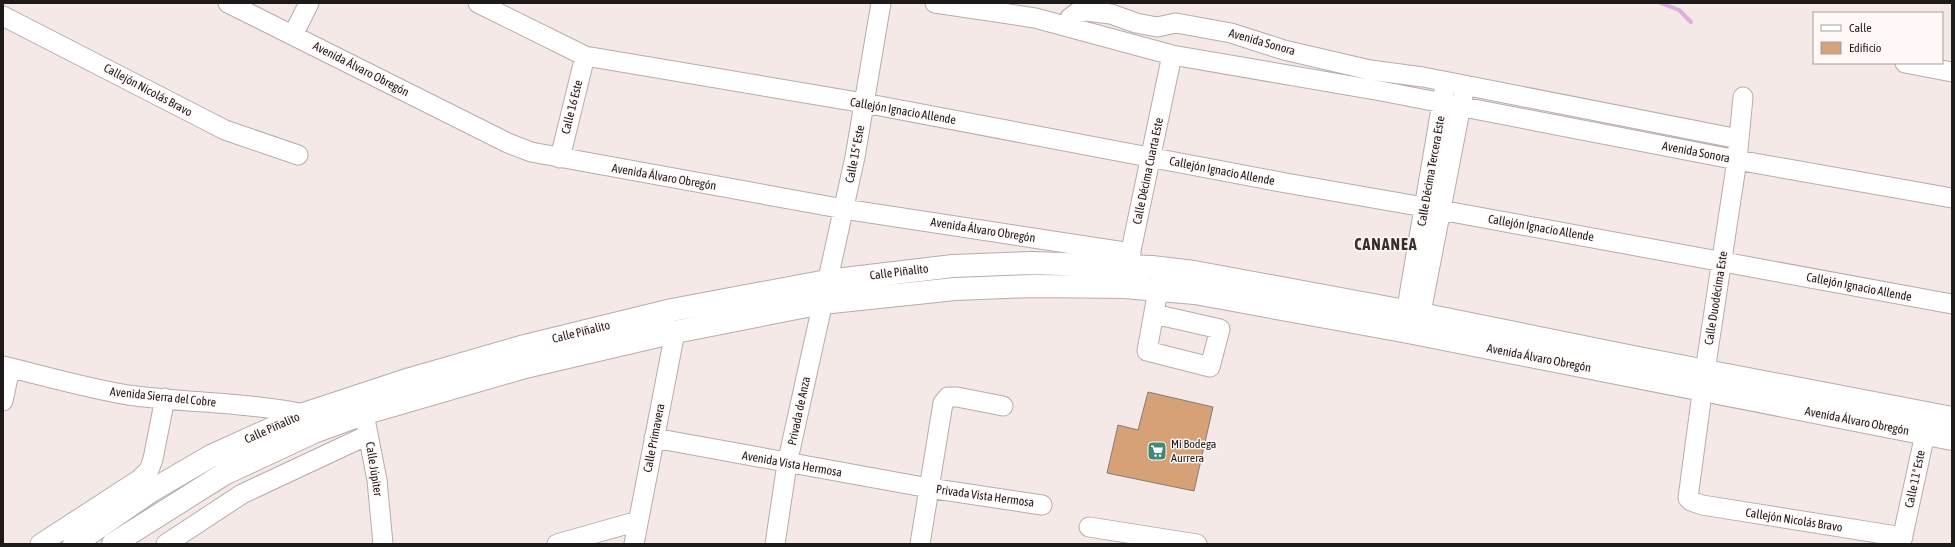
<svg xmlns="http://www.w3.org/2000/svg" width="1955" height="547" font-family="'Asap Condensed',sans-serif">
	<rect width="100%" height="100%" fill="#f5e9e7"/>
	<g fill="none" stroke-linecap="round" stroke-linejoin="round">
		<!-- stream -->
		<path stroke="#dfacdb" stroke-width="4" d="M1661,3L1679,10L1691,22"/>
	</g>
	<!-- building -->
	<path fill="#d6a177" stroke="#847d77" d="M1148,392L1213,407L1194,491L1107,473L1118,425L1138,430Z"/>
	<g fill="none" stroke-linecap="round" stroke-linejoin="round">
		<!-- minor casing -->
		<g stroke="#b7acaa" stroke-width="21">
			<path id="minor" d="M228,3L508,143L531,152L844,209L1131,253
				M478,3L585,56L864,103L1286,183L1424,207L1952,304
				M935,3L1035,18L1172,55L1381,91L1737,160L1952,198
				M3,16L225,130L298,155
				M1069,27L1070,18L1078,12L1086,11L1111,14L1136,23L1157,27L1176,23L1231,33L1284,50L1370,70L1423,77L1739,139
				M293,35L309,3
				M1905,63L1952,72
				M1743,97L1737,160L1705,371L1688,498L1691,501L1702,505L1903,537
				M560,158L585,56
				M1128,265L1172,55
				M1154,314L1220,329L1210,367L1147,351L1158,290
				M1404,325L1444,91
				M1418,328L1463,95
				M3,366C45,376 86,388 128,395C186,403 246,402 304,414L307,420
				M3,401L10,368
				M366,424L377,480L383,544
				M654,438L929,488L1042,505
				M1089,527L1197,544
				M40,544L140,479L149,470L153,459L165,398
				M166,544L242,494L368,435
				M557,544L638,521
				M634,544L675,332
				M775,544L787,464L855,157L881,3
				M920,544L943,403L948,397H957L1003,406
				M1901,544L1925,434L1926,418"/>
		</g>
		<!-- major casing -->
		<g stroke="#b7acaa" stroke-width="24">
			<path id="major" d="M74,544L151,491L211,456L304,414L410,379L521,347L672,310L827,281L953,266L1032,263L1152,267L1194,272L1421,314L1638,358L1952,418
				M113,544L224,474L314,432L363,414L525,367L675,332L822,303L955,289L1032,286L1124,287L1195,293L1403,331L1952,439"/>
		</g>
		<!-- minor -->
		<use href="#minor" stroke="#fff" stroke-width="19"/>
		<!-- major -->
		<use href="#major" stroke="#fff" stroke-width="22"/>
	</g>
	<!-- icons -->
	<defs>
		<g id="supermarket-square" transform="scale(1)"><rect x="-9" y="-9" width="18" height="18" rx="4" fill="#448678" stroke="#fff8f7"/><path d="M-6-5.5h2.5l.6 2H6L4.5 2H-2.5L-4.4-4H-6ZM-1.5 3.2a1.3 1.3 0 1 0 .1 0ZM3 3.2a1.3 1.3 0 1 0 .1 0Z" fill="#fff"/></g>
	</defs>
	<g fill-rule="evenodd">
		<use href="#supermarket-square" x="1157" y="451"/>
	</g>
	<g text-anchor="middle" stroke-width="3" stroke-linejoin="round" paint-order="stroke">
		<!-- street labels -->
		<g font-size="12" fill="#1e1a19" stroke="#fff8f7">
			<text transform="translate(1262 42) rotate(16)" y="4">Avenida Sonora</text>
			<text transform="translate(361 69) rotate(27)" y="4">Avenida Álvaro Obregón</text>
			<text transform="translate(148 90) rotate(28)" y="4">Callejón Nicolás Bravo</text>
			<text transform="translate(572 107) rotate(-76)" y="4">Calle 16 Este</text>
			<text transform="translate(903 111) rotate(10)" y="4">Callejón Ignacio Allende</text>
			<text transform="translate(1696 152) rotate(11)" y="4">Avenida Sonora</text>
			<text transform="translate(855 154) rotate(-79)" y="4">Calle 15ª Este</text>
			<text transform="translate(1148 171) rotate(-78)" y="4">Calle Décima Cuarta Este</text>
			<text transform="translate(1222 171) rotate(11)" y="4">Callejón Ignacio Allende</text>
			<text transform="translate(1431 171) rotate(-80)" y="4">Calle Décima Tercera Este</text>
			<text transform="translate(664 177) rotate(10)" y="4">Avenida Álvaro Obregón</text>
			<text transform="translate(1541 228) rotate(10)" y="4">Callejón Ignacio Allende</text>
			<text transform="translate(983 230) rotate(9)" y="4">Avenida Álvaro Obregón</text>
			<text transform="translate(899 272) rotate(-7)" y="4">Calle Piñalito</text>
			<text transform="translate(1859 287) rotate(11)" y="4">Callejón Ignacio Allende</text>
			<text transform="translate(1716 298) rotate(-81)" y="4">Calle Duodécima Este</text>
			<text transform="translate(581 332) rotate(-14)" y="4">Calle Piñalito</text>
			<text transform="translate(1539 358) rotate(11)" y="4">Avenida Álvaro Obregón</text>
			<text transform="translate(163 397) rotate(6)" y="4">Avenida Sierra del Cobre</text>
			<text transform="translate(799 411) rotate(-78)" y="4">Privada de Anza</text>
			<text transform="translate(1857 421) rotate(11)" y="4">Avenida Álvaro Obregón</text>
			<text transform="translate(272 428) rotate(-24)" y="4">Calle Piñalito</text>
			<text transform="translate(654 438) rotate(-79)" y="4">Calle Primavera</text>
			<text transform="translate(792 464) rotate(10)" y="4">Avenida Vista Hermosa</text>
			<text transform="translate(374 469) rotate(81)" y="4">Calle Júpiter</text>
			<text transform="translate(1915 479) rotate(-78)" y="4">Calle 11ª Este</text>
			<text transform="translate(985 496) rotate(8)" y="4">Privada Vista Hermosa</text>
			<text transform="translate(1794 520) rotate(9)" y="4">Callejón Nicolás Bravo</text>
		</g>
		<!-- poi labels -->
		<g font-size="12" fill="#1e1a19" stroke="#fff8f7" text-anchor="start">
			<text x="1171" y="448">Mi Bodega<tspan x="1171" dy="14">Aurrera</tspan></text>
		</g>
		<!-- district labels -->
		<g font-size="16" font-weight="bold" letter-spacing="1" fill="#372e2d" stroke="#fff8f7">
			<text x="1386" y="250">CANANEA</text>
		</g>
	</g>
	<!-- border -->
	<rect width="1955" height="547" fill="none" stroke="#1e1a19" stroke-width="8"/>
	<!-- legend -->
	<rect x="1813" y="12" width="130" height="52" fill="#fff8f7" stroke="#a59f9e"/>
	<rect x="1821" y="25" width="20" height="6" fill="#ffffff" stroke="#a59f9e"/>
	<text x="1849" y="32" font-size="12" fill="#1e1a19">Calle</text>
	<rect x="1821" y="42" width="20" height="12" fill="#d6a177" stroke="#a59f9e"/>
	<text x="1849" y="52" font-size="12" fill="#1e1a19">Edificio</text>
</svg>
